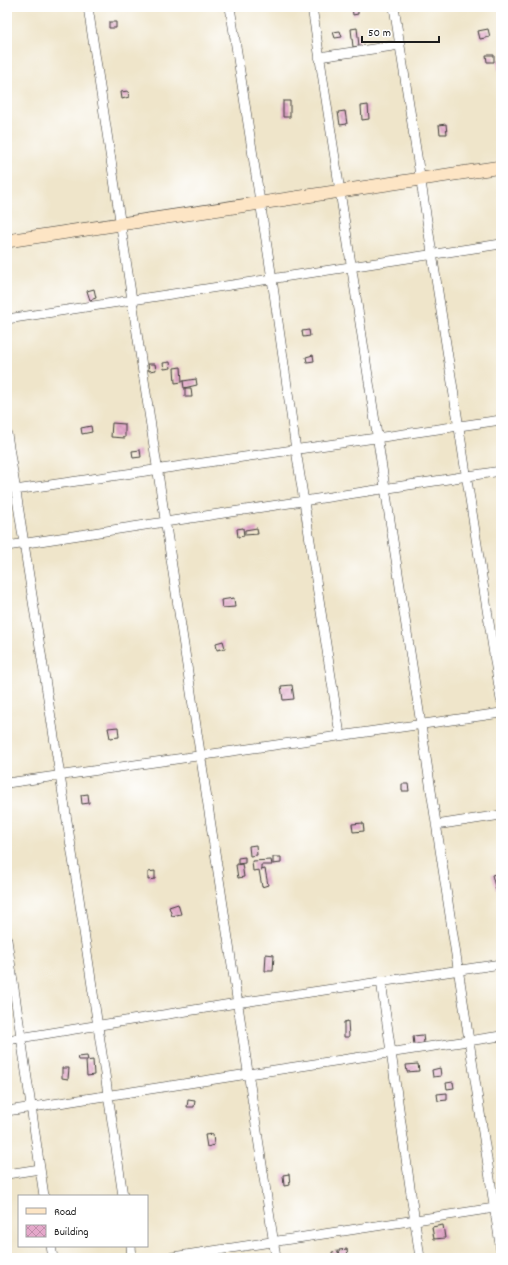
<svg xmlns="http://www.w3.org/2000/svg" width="508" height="1265" font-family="Dekko,sans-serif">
	<defs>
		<pattern id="building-cross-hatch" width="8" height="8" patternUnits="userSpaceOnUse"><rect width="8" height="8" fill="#e4a8ca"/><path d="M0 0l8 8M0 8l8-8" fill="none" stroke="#c390ad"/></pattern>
	</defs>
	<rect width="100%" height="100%" fill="#fff"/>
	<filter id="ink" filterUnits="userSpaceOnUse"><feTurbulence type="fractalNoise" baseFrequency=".025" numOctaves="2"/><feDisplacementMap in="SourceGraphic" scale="8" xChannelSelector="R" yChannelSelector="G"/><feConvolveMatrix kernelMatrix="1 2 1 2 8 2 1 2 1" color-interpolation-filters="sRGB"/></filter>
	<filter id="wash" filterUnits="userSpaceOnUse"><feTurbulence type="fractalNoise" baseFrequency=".012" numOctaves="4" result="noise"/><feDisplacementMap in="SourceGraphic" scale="16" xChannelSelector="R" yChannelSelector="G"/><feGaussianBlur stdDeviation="0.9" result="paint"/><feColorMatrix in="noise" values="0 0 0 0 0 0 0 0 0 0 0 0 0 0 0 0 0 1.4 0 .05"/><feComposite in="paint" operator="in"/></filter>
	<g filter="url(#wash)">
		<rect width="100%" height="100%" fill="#efe5ca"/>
		<g id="blocks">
			<!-- building -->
			<path fill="url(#building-cross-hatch)" d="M352,7H358V14L353,15Z
				M109,22H116V28H109Z
				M357,28L359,46L353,47L351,29Z
				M488,29L490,37L480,39L478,31Z
				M340,31L342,37L335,38L333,32Z
				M486,55H494V62H487Z
				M501,59V69L498,70L497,60Z
				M128,91L129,97L122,99L121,92Z
				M283,101H290V117H283Z
				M368,105L369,119L362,120L361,106Z
				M345,111L347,124L340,125L338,112Z
				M446,124L447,134H440L439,125Z
				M94,289L96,298L90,300L87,291Z
				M309,330L310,336L303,337L302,331Z
				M313,355L314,361L307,362L306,357Z
				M170,362L171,368L164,369L163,363Z
				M148,364H155L156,370L149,371Z
				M181,367L182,382L175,383L174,368Z
				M196,379L197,385L184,388L183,381Z
				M185,388H191L192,397H185Z
				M112,423L125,424V438L111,437Z
				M91,426L92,432L82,434L81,428Z
				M140,450L141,457L133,458L132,451Z
				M243,528L244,536L238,537L237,529Z
				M257,528L258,534L245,535V530Z
				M234,598L235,607L222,608L221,600Z
				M223,641L225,648L217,650L216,643Z
				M292,685L294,699L283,700L281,686Z
				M118,727L119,737L110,738L108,728Z
				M402,784H408L409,791H402Z
				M88,794L89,803L82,804L81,795Z
				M363,823L364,831L353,832L352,824Z
				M256,845L257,855L250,856L249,846Z
				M245,857V863L238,864V858Z
				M273,857H281V863L273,864Z
				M271,860L272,865H261V870L265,869L268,885L262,887L259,870L253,871L252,861Z
				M242,864L244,877L238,878L236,865Z
				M155,871V879L148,880V872Z
				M499,873L501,889L496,890L492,875Z
				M178,904L181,914L172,916L169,907Z
				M266,954L274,955L273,971H265Z
				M348,1021L349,1037H344V1022Z
				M423,1035L424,1043L414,1045L413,1036Z
				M87,1056L88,1060H78L77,1057Z
				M93,1060L94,1075L87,1076L86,1061Z
				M418,1064L419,1071L407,1072L406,1065Z
				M62,1068H69L68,1079L62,1078Z
				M440,1068L441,1076L433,1077L432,1070Z
				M453,1082L454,1088L447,1089L446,1083Z
				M447,1093V1100L438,1101L437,1094Z
				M188,1100L195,1101L194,1107H187Z
				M213,1134L214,1145L207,1147L205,1135Z
				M289,1174L290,1185L284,1186L283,1175Z
				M443,1225L445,1238L434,1239L432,1227Z
				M347,1249L348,1256L340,1257L339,1250Z
				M338,1251L339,1258H333L332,1252Z"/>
		</g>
	</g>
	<g filter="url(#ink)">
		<use href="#blocks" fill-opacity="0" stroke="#3c3a36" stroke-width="1"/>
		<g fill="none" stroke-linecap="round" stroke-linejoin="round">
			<!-- street casing -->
			<g stroke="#3c3a36" stroke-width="10">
				<path id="street" d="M88,7L276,1258
					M230,7L272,279L296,450L340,735
					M312,7L501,1251
					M394,7L501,700
					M319,57L400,45
					M7,319L501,244
					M7,434L79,898L123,1196
					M15,490L501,420
					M7,546L501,471
					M7,783L501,713
					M436,825L501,815
					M7,940L44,1196
					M381,981L420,1258
					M7,1040L237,1003L501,964
					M7,1111L248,1074L501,1036
					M7,1174L40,1169
					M51,1246L53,1258
					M131,1246L132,1258
					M166,1258L501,1207"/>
			</g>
			<!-- secondary casing -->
			<g stroke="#3c3a36" stroke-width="14">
				<path id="secondary" d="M7,241L501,167"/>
			</g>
			<!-- street -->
			<use href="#street" stroke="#fff" stroke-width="9"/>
			<!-- secondary -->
			<use href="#secondary" stroke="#fde5c5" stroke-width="13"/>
		</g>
	</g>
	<!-- margin -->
	<rect width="508" height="1265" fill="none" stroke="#fff" stroke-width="24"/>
	<!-- legend -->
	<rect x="18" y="1195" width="130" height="52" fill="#ffffff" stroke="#a4a4a4"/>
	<rect x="26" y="1208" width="20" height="6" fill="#fde5c5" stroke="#a4a4a4"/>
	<text x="54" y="1215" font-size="12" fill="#1c1c1c">Road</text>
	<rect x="26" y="1225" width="20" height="12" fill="url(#building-cross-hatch)" stroke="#a4a4a4"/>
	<text x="54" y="1235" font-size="12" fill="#1c1c1c">Building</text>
	<!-- scale -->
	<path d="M362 36v6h77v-6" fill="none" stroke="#1c1c1c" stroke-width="2"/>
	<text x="368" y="36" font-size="12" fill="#1c1c1c" stroke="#ffffff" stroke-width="3" paint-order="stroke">50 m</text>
</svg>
